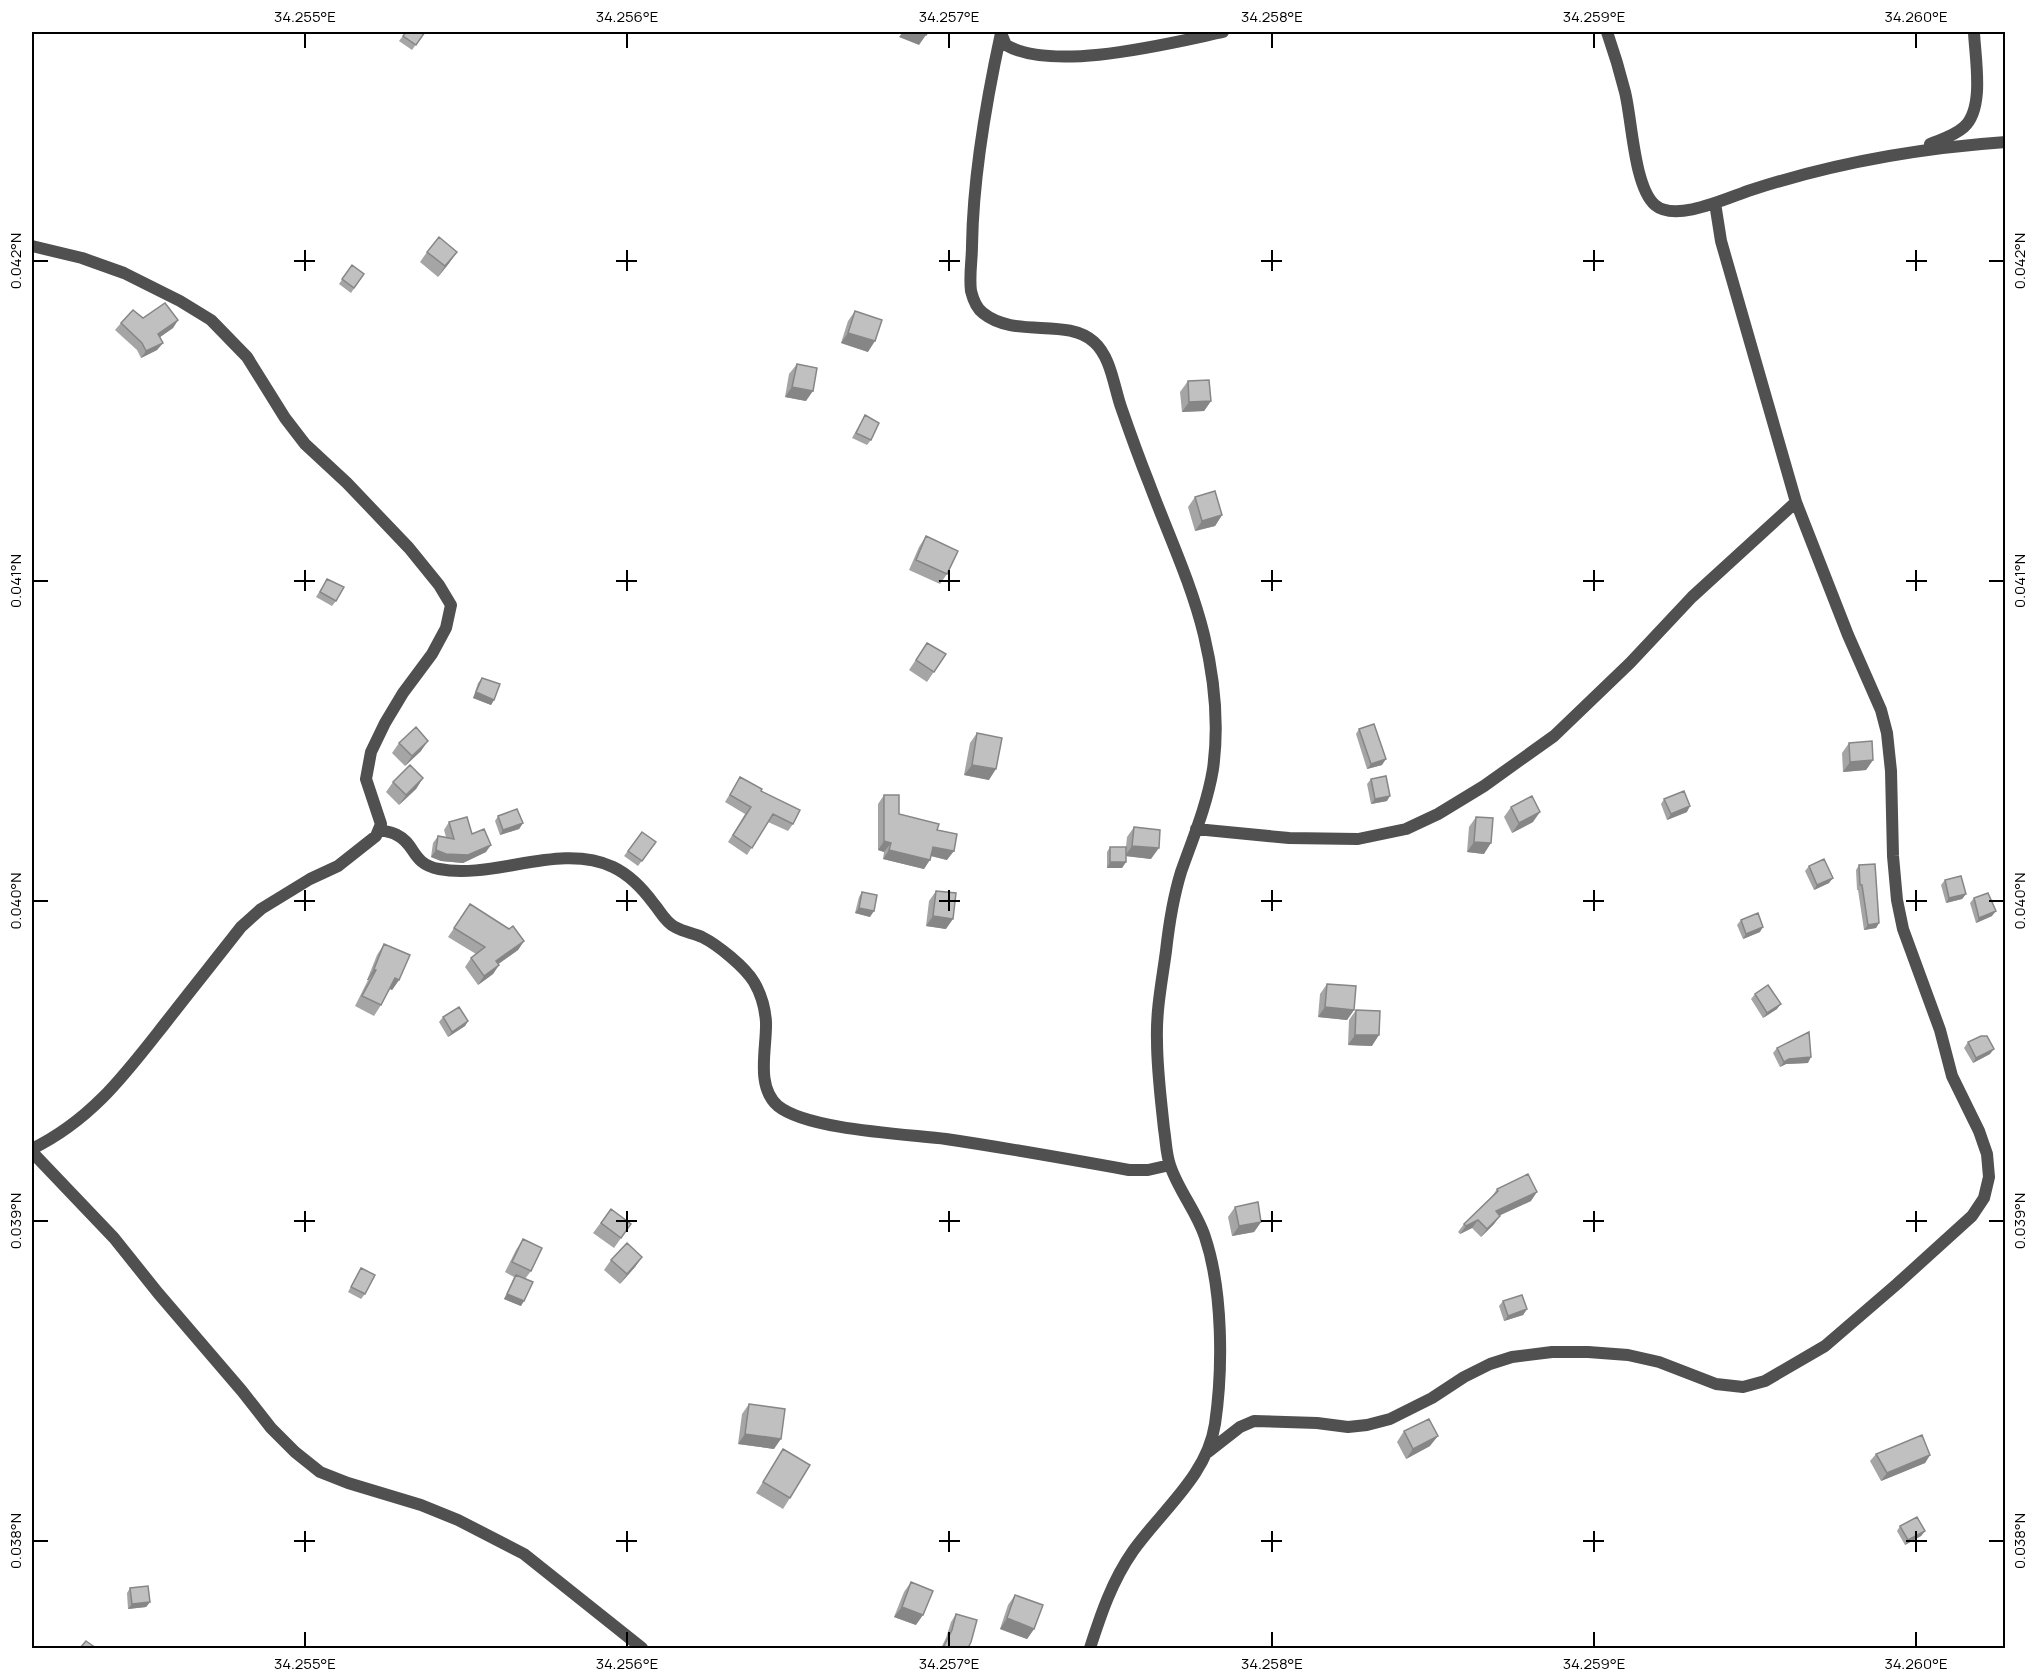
<svg xmlns="http://www.w3.org/2000/svg" width="2037" height="1680" font-family="Manrope,sans-serif">
	<rect width="100%" height="100%" fill="#fff"/>
	<g fill="none" stroke-linecap="round" stroke-linejoin="round">
		<!-- street -->
		<path stroke="#505050" stroke-width="12" d="M1607,32C1614,52 1620,72 1625,92C1632,120 1634,187 1655,205C1676,223 1729,197 1751,190C1834,163 1919,148 2006,142
			M1001,33C986,102 973,175 972,246C972,260 969,276 971,291C973,299 976,308 983,313C1015,339 1067,317 1094,342C1111,357 1114,387 1121,407C1130,433 1139,458 1149,483C1168,534 1191,582 1204,635C1214,677 1219,726 1213,769C1207,805 1193,838 1181,872C1173,898 1169,924 1166,951C1162,981 1156,1010 1157,1040C1157,1070 1161,1100 1164,1129C1166,1141 1166,1154 1170,1165C1178,1190 1197,1212 1205,1237C1223,1291 1223,1369 1215,1424C1207,1476 1162,1510 1133,1551C1112,1581 1101,1614 1090,1648
			M1001,33L1006,45C1053,73 1170,43 1223,32
			M1930,144C1942,139 1954,136 1964,127C1985,108 1975,58 1974,32
			M32,246L82,258L124,273L180,301L211,320L247,357L285,418L305,444L347,483L409,548L439,585L451,605L446,628L432,654L403,693L385,723L371,752L366,779L381,824L376,836L338,866L310,879L261,909L241,927C216,959 191,990 167,1021C126,1073 93,1119 32,1149
			M1196,829L1289,838L1358,839L1406,829L1438,814L1484,786L1554,736L1630,663L1692,597L1796,502
			M379,830C385,831 392,832 397,835C416,844 411,864 439,869C493,880 560,842 613,867C630,875 643,889 654,904C661,912 665,922 675,927C684,932 693,933 702,937C718,945 745,967 754,982C761,994 765,1007 766,1022C767,1048 755,1086 778,1106C808,1130 905,1134 946,1139C1007,1148 1068,1159 1129,1170H1148L1170,1165
			M32,1152L114,1238L158,1293L242,1391L271,1428L295,1452L320,1472L348,1483L421,1505L458,1520L524,1554L642,1648
			M1208,1452L1240,1427L1254,1421L1317,1423L1348,1427L1367,1425L1390,1419L1432,1398L1464,1377L1490,1364L1512,1357L1552,1352H1588L1628,1355L1659,1362L1716,1384L1743,1387L1765,1381L1825,1346L1897,1284L1972,1216L1984,1198L1989,1177L1987,1154L1979,1131L1952,1076L1940,1030L1903,929L1897,900L1893,856L1891,771L1887,733L1881,710L1848,635L1796,502L1721,241L1715,203"/>
	</g>
	<!-- wall -->
	<path fill="#a5a5a5" d="M406,32H425L412,50L399,41Z
		M427,252L450,262L438,277L420,262Z
		M352,265L364,274L351,293L339,284Z
		M855,311L868,352L841,343L848,321Z
		M143,318L178,320L173,328L160,337L163,343L157,350L141,358L137,350L115,330L121,323Z
		M797,364L806,401L785,397L789,374Z
		M1188,381L1211,401L1204,411L1182,412L1180,392Z
		M865,415L871,440L867,445L852,438Z
		M1195,497L1222,515L1215,526L1195,531L1188,507Z
		M926,536L947,574L940,584L909,570L919,547Z
		M327,579L336,601L332,606L316,597Z
		M927,643L946,654L927,682L909,670Z
		M482,678L494,700L491,705L473,698L478,683Z
		M1359,729L1382,765L1367,769L1356,734Z
		M977,733L989,780L964,775L970,743Z
		M399,743L421,751L405,766L392,753Z
		M1849,743L1873,760L1866,770L1843,772L1842,753Z
		M740,777L761,791L793,824L788,831L768,822L747,855L728,842L745,814L725,802Z
		M423,778L416,789L399,805L386,792L393,782Z
		M1371,779L1387,801L1371,804L1367,784Z
		M884,795L899,814L937,830L947,860L931,856L924,869L883,859L884,852L878,850V804Z
		M1664,799L1687,812L1667,820L1661,804Z
		M1511,807L1533,822L1512,833L1504,817Z
		M498,816L523,823L519,829L500,835L495,821Z
		M1476,817L1484,854L1467,852L1469,827Z
		M449,822L472,834L486,852L463,863L441,861L431,857L433,843L438,836L446,837L444,830Z
		M1134,827L1151,859L1126,856V862L1122,868H1107V852L1110,847H1126L1127,837Z
		M642,832L656,842L638,866L624,856Z
		M1859,865L1879,923L1876,928L1864,930L1858,890H1857L1856,870Z
		M1809,866L1829,883L1814,890L1805,871Z
		M1945,880L1966,894L1962,899L1946,903L1941,885Z
		M936,891L946,929L926,926L929,901Z
		M862,892L870,917L855,913L859,897Z
		M1974,898L1992,916L1976,923L1970,903Z
		M470,904L524,941L518,950L498,964L499,965L493,974L478,985L465,967L471,958L476,954L448,937Z
		M1741,920L1760,932L1743,939L1737,925Z
		M384,944L399,980L392,990L390,989L381,1005L374,1016L355,1006L368,980H367L377,955Z
		M1327,984L1354,1010L1347,1020L1318,1017L1320,994Z
		M1755,994L1777,1009L1763,1018L1751,999Z
		M1356,1010L1372,1046L1348,1045L1349,1020Z
		M443,1017L468,1021L465,1026L448,1037L439,1022Z
		M1968,1042L1990,1054L1973,1063L1964,1048Z
		M1777,1048L1808,1063L1786,1064L1780,1067L1773,1053Z
		M1497,1189L1531,1201L1500,1215L1494,1224L1481,1237L1472,1228L1460,1234L1458,1232L1464,1224L1491,1198Z
		M1235,1207L1261,1222L1254,1232L1232,1236L1228,1217Z
		M611,1209L631,1224L614,1248L593,1233Z
		M523,1239L531,1271L525,1279L521,1306L504,1299L514,1277L505,1272L516,1250Z
		M642,1257L635,1267L620,1284L604,1270L611,1260Z
		M361,1268L365,1294L361,1299L348,1292Z
		M1503,1301L1527,1309L1523,1315L1504,1321L1499,1306Z
		M749,1404L774,1449L738,1444L742,1414Z
		M1404,1431L1430,1446L1406,1459L1397,1442Z
		M783,1449L790,1498L783,1509L756,1493Z
		M1876,1454L1930,1455L1925,1463L1881,1481L1870,1461Z
		M1900,1526L1925,1531L1921,1536L1905,1545L1897,1531Z
		M911,1582L916,1625L894,1617L904,1592Z
		M130,1588L150,1602L146,1607L128,1609L127,1593Z
		M1015,1595L1034,1629L1027,1639L1000,1629L1008,1605Z
		M956,1614L968,1648H941L946,1638L951,1622Z"/>
	<!-- shaded-wall -->
	<path fill="#868686" d="M903,32H918L926,35L919,45L899,37Z
		M457,252L450,262L438,277L445,266Z
		M178,320L173,328L153,342L158,334Z
		M848,333L875,341L868,352L841,343Z
		M163,343L157,350L141,358L146,351Z
		M792,387L813,391L806,401L785,397Z
		M1211,401L1204,411L1182,412L1189,402Z
		M1222,515L1215,526L1195,531L1202,521Z
		M476,692L494,700L491,705L473,698Z
		M428,741L421,751L405,766L412,756Z
		M1386,759L1382,765L1367,769L1371,764Z
		M1873,760L1866,770L1843,772L1850,762Z
		M972,765L996,769L989,780L964,775Z
		M423,778L416,789L399,805L406,795Z
		M1390,796L1387,801L1371,804L1375,799Z
		M1690,806L1687,812L1667,820L1671,814Z
		M1540,812L1533,822L1512,833L1519,823Z
		M523,823L519,829L500,835L503,830Z
		M884,841L891,843L884,852L878,850Z
		M1474,842L1491,843L1484,854L1467,852Z
		M491,845L486,852L463,863L441,861L431,857L436,850Z
		M1132,846L1159,848L1151,859L1125,856Z
		M933,847L954,851L947,860L927,855Z
		M889,850L930,860L924,869L883,859Z
		M1110,862H1126L1122,868H1107Z
		M1833,878L1829,883L1814,890L1817,885Z
		M1966,894L1962,899L1946,903L1949,898Z
		M859,908L874,911L870,917L855,913Z
		M1996,911L1992,916L1976,923L1979,918Z
		M933,916L953,919L946,929L926,926Z
		M1879,923L1876,928L1864,930L1868,925Z
		M1763,927L1760,932L1743,939L1746,934Z
		M524,941L518,950L490,970L496,961Z
		M499,965L493,974L478,985L484,976Z
		M374,969L376,970L368,980H367Z
		M395,978L399,980L392,990L388,988Z
		M1781,1004L1777,1009L1763,1018L1767,1013Z
		M1325,1007L1354,1010L1347,1020L1318,1017Z
		M468,1021L465,1026L448,1037L452,1032Z
		M1355,1035H1379L1372,1046L1348,1045Z
		M1994,1049L1990,1054L1973,1063L1976,1058Z
		M1811,1057L1808,1063L1786,1064L1780,1067L1784,1062L1789,1059Z
		M1537,1192L1531,1201L1490,1220L1496,1211Z
		M1500,1216L1494,1224L1481,1237L1487,1229Z
		M1478,1220L1472,1228L1460,1234L1466,1226Z
		M1261,1222L1254,1232L1232,1236L1239,1226Z
		M642,1257L635,1267L620,1284L627,1274Z
		M507,1294L524,1301L521,1306L504,1299Z
		M1527,1309L1523,1315L1504,1321L1508,1316Z
		M745,1434L781,1439L774,1449L738,1444Z
		M1438,1436L1430,1446L1406,1459L1413,1449Z
		M1930,1455L1925,1463L1881,1481L1887,1473Z
		M1925,1531L1921,1536L1905,1545L1908,1540Z
		M150,1602L146,1607L128,1609L132,1604Z
		M902,1607L923,1615L916,1625L894,1617Z
		M1007,1618L1034,1629L1027,1639L1000,1629Z"/>
	<!-- building -->
	<path fill="#c0c0c0" stroke="#868686" stroke-width="1.5" d="M406,32H425L416,45L403,36Z
		M918,32H928L926,35Z
		M439,237L457,252L445,266L427,252Z
		M352,265L364,274L354,288L342,279Z
		M165,303L178,320L158,334L163,343L146,351L142,343L121,323L133,310L143,318Z
		M855,311L882,320L875,341L848,333Z
		M797,364L817,368L813,391L792,387Z
		M1209,380L1211,401L1189,402L1188,381Z
		M865,415L879,423L871,440L856,433Z
		M1215,491L1222,515L1202,521L1195,497Z
		M926,536L958,551L947,574L916,560Z
		M327,579L344,587L336,601L320,592Z
		M927,643L946,654L934,672L916,660Z
		M482,678L500,684L494,700L476,692Z
		M1374,724L1386,759L1371,764L1359,729Z
		M416,727L428,741L412,756L399,743Z
		M977,733L1002,738L996,769L972,765Z
		M1872,741L1873,760L1850,762L1849,743Z
		M410,765L423,778L406,795L393,782Z
		M1386,776L1390,796L1375,799L1371,779Z
		M740,777L762,789L761,791L800,810L793,824L773,814L752,848L733,835L751,807L730,795Z
		M1684,791L1690,806L1671,814L1664,799Z
		M884,795H899V814L939,824L937,830L957,834L954,851L933,847L930,860L889,850L891,843L884,841Z
		M1532,796L1540,812L1519,823L1511,807Z
		M517,809L523,823L503,830L498,816Z
		M467,817L472,834L484,829L491,845L468,855L446,854L436,850L438,836L454,839L449,822Z
		M1476,817L1493,818L1491,843L1474,842Z
		M1134,827L1160,830L1159,848L1132,846Z
		M642,832L656,842L642,861L628,851Z
		M1110,847H1126V862H1110Z
		M1824,859L1833,878L1817,885L1809,866Z
		M1875,864L1879,923L1868,925L1862,885H1860L1859,865Z
		M1961,876L1966,894L1949,898L1945,880Z
		M936,891L956,893L953,919L933,916Z
		M862,892L877,895L874,911L859,908Z
		M1988,893L1996,911L1979,918L1974,898Z
		M470,904L509,929L513,926L524,941L496,961L499,965L484,976L471,958L485,947L454,928Z
		M1758,913L1763,927L1746,934L1741,920Z
		M384,944L410,955L399,980L395,978L381,1005L362,996L376,970L374,969Z
		M1327,984L1356,986L1354,1010L1325,1007Z
		M1768,985L1781,1004L1767,1013L1755,994Z
		M459,1007L468,1021L452,1032L443,1017Z
		M1356,1010L1380,1011L1379,1035H1355Z
		M1809,1032L1811,1057L1789,1059L1784,1062L1777,1048Z
		M1981,1036H1987L1994,1049L1976,1058L1968,1042Z
		M1528,1174L1537,1192L1496,1211L1500,1216L1487,1229L1478,1220L1466,1226L1464,1224L1498,1191L1497,1189Z
		M1258,1202L1261,1222L1239,1226L1235,1207Z
		M611,1209L631,1224L621,1238L601,1223Z
		M523,1239L542,1248L531,1271L512,1262Z
		M627,1243L642,1257L627,1274L611,1260Z
		M361,1268L375,1275L365,1294L351,1287Z
		M516,1275L533,1282L524,1301L507,1294Z
		M1522,1295L1527,1309L1508,1316L1503,1301Z
		M749,1404L785,1409L781,1439L745,1434Z
		M1429,1419L1438,1436L1413,1449L1404,1431Z
		M1922,1435L1930,1455L1887,1473L1876,1454Z
		M783,1449L810,1465L790,1498L763,1482Z
		M1917,1517L1925,1531L1908,1540L1900,1526Z
		M911,1582L933,1591L923,1615L902,1607Z
		M148,1586L150,1602L132,1604L130,1588Z
		M1015,1595L1043,1605L1034,1629L1007,1618Z
		M956,1614L977,1620L971,1642L968,1648H943L952,1630Z
		M86,1641L96,1648H80Z"/>
	<!-- ticks -->
	<path fill="none" stroke="#000" stroke-width="2" d="M305,33V48M627,33V48M949,33V48M1272,33V48M1594,33V48M1916,33V48M305,250V271M627,250V271M949,250V271M1272,250V271M1594,250V271M1916,250V271M33,261H48M294,261H315M616,261H637M939,261H960M1261,261H1282M1583,261H1604M1906,261H1927M1989,261H2004M305,570V591M627,570V591M949,570V591M1272,570V591M1594,570V591M1916,570V591M33,581H48M294,581H315M616,581H637M939,581H960M1261,581H1282M1583,581H1604M1906,581H1927M1989,581H2004M305,890V911M627,890V911M949,890V911M1272,890V911M1594,890V911M1916,890V911M33,901H48M294,901H315M616,901H637M939,901H960M1261,901H1282M1583,901H1604M1906,901H1927M1989,901H2004M305,1211V1232M627,1211V1232M949,1211V1232M1272,1211V1232M1594,1211V1232M1916,1211V1232M33,1221H48M294,1221H315M616,1221H637M939,1221H960M1261,1221H1282M1583,1221H1604M1906,1221H1927M1989,1221H2004M305,1531V1552M627,1531V1552M949,1531V1552M1272,1531V1552M1594,1531V1552M1916,1531V1552M33,1541H48M294,1541H315M616,1541H637M939,1541H960M1261,1541H1282M1583,1541H1604M1906,1541H1927M1989,1541H2004M305,1632V1647M627,1632V1647M949,1632V1647M1272,1632V1647M1594,1632V1647M1916,1632V1647"/>
	<!-- border -->
	<rect width="2037" height="1680" fill="none" stroke="#ffffff" stroke-width="66"/>
	<rect x="33" y="33" width="1971" height="1614" fill="none" stroke="#000" stroke-width="2"/>
	<g font-size="15" text-anchor="middle" fill="#000">
		<text x="305" y="22">34.255°E</text>
		<text x="627" y="22">34.256°E</text>
		<text x="949" y="22">34.257°E</text>
		<text x="1272" y="22">34.258°E</text>
		<text x="1594" y="22">34.259°E</text>
		<text x="1916" y="22">34.260°E</text>
		<text transform="translate(16 261) rotate(-90)" y="5">0.042°N</text>
		<text transform="translate(2020 261) rotate(-90)" y="5">0.042°N</text>
		<text transform="translate(16 581) rotate(-90)" y="5">0.041°N</text>
		<text transform="translate(2020 581) rotate(-90)" y="5">0.041°N</text>
		<text transform="translate(16 901) rotate(-90)" y="5">0.040°N</text>
		<text transform="translate(2020 901) rotate(-90)" y="5">0.040°N</text>
		<text transform="translate(16 1221) rotate(-90)" y="5">0.039°N</text>
		<text transform="translate(2020 1221) rotate(-90)" y="5">0.039°N</text>
		<text transform="translate(16 1541) rotate(-90)" y="5">0.038°N</text>
		<text transform="translate(2020 1541) rotate(-90)" y="5">0.038°N</text>
		<text x="305" y="1669">34.255°E</text>
		<text x="627" y="1669">34.256°E</text>
		<text x="949" y="1669">34.257°E</text>
		<text x="1272" y="1669">34.258°E</text>
		<text x="1594" y="1669">34.259°E</text>
		<text x="1916" y="1669">34.260°E</text>
	</g>
</svg>
